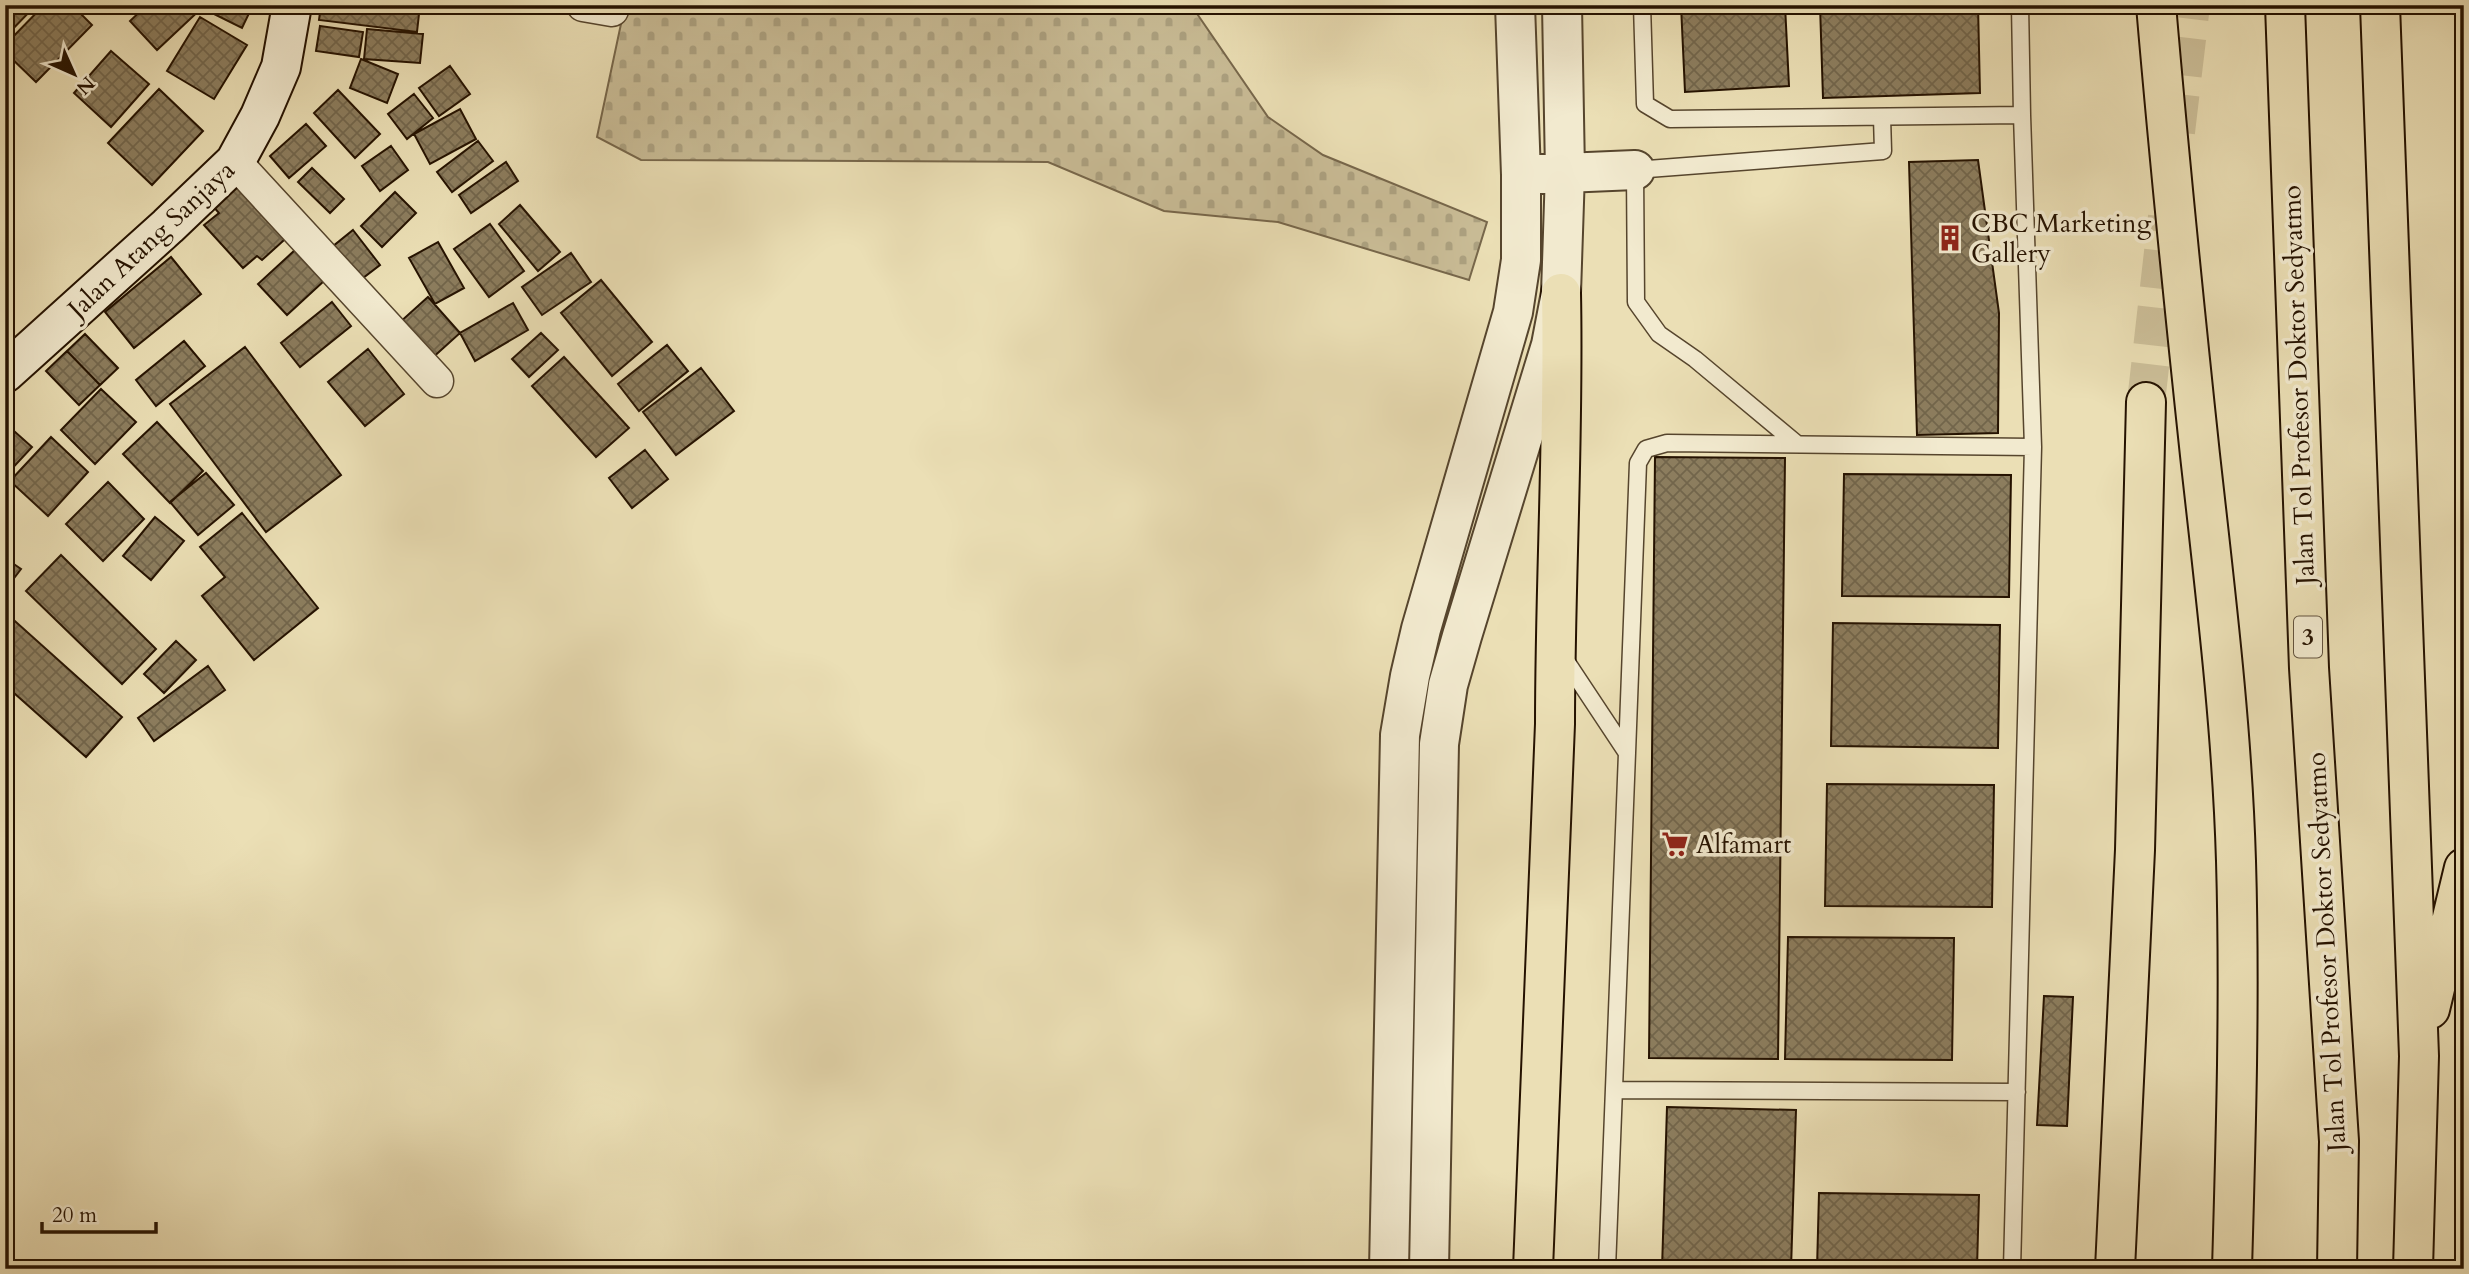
<svg xmlns="http://www.w3.org/2000/svg" width="2469" height="1274" font-family="Cardo,serif">
	<defs>
		<pattern id="cemetery-stones" width="16" height="16" patternUnits="userSpaceOnUse" patternTransform="scale(1.75)"><rect width="16" height="16" fill="#c9bc96"/><path d="M2 7V4a2 2 0 0 1 4 0v3zM10 15v-3a2 2 0 0 1 4 0v3z" fill="#aca180"/></pattern>
		<pattern id="building-cross-hatch" width="8" height="8" patternUnits="userSpaceOnUse" patternTransform="scale(1.75)"><rect width="8" height="8" fill="#8c7d5e"/><path d="M0 0l8 8M0 8l8-8" fill="none" stroke="#72654b"/></pattern>
	</defs>
	<rect width="100%" height="100%" fill="#ebdfb5"/>
	<filter id="stains"><feTurbulence type="fractalNoise" baseFrequency=".00286" numOctaves="4"/><feColorMatrix values="0 0 0 0 .2 0 0 0 0 .09 0 0 0 0 .02 0 0 0 .5 -.17"/></filter>
	<radialGradient id="worn" r=".72"><stop offset=".6" stop-color="#630" stop-opacity="0"/><stop offset="1" stop-color="#630" stop-opacity=".3"/></radialGradient>
	<!-- cemetery -->
	<path fill="url(#cemetery-stones)" stroke="#77674b" stroke-width="2" d="M625,5H1191L1268,117L1323,155L1487,222L1469,280L1278,222L1164,211L1048,162L641,160L597,137Z"/>
	<!-- building -->
	<path fill="url(#building-cross-hatch)" stroke="#251200" stroke-width="2" d="M5,5H36L5,37Z
		M44,5H72L92,25L36,82L5,52V45Z
		M147,5H205L157,50L130,21Z
		M209,5H253L242,28L206,10Z
		M321,5H420L417,32L319,20Z
		M1681,5H1785L1789,86L1685,92Z
		M1820,5H1978L1980,93L1823,98Z
		M200,17L247,45L214,99L167,71Z
		M320,26L363,32L359,57L316,51Z
		M367,29L423,34L420,63L364,59Z
		M111,51L149,84L111,127L74,93Z
		M361,59L398,74L387,103L350,88Z
		M450,66L470,94L439,116L419,88Z
		M159,89L203,131L152,185L108,143Z
		M338,90L380,134L355,158L314,113Z
		M414,94L433,118L407,139L388,114Z
		M460,109L476,139L430,164L414,134Z
		M306,124L326,146L289,178L270,156Z
		M478,141L493,161L452,192L437,172Z
		M391,146L408,170L380,191L362,166Z
		M1978,160L1999,313L1998,433L1917,435L1909,162Z
		M506,162L518,181L471,213L459,195Z
		M312,168L344,199L330,213L298,182Z
		M242,177L293,232L262,260L257,256L243,268L204,225L219,213L212,205Z
		M395,192L416,213L382,247L361,226Z
		M520,205L560,252L538,271L499,224Z
		M490,224L524,271L489,297L454,249Z
		M353,230L380,265L359,281L332,247Z
		M438,242L464,288L435,304L409,258Z
		M295,250L324,281L287,315L258,284Z
		M571,253L591,282L542,315L522,287Z
		M171,257L201,294L134,348L105,312Z
		M601,280L652,342L612,376L561,313Z
		M428,297L460,333L430,360L399,323Z
		M332,302L351,326L300,367L281,343Z
		M513,303L528,330L475,361L460,333Z
		M541,333L558,350L529,377L512,359Z
		M85,334L118,368L100,385L67,351Z
		M184,341L205,366L156,406L136,380Z
		M667,345L688,371L639,411L618,384Z
		M245,347L341,475L266,532L170,404Z
		M368,349L404,394L365,426L328,382Z
		M67,351L100,385L79,405L46,371Z
		M564,357L629,428L596,457L532,386Z
		M701,368L734,411L676,455L643,412Z
		M101,389L136,422L95,464L61,430Z
		M157,422L203,471L170,503L123,454Z
		M5,423L32,447L8,473L5,471Z
		M51,437L88,472L48,516L10,481Z
		M645,450L668,479L632,508L609,478Z
		M1655,457L1785,458L1778,1059L1649,1058Z
		M206,473L234,505L198,535L170,502Z
		M1844,474L2011,475L2009,597L1842,596Z
		M108,482L144,519L103,561L66,524Z
		M242,513L318,608L254,660L202,596L225,577L200,547Z
		M155,517L184,541L151,580L123,556Z
		M61,555L156,649L122,684L26,591Z
		M5,558L21,569L5,590Z
		M7,614L122,717L86,757L5,685V616Z
		M1833,623L2000,625L1998,748L1831,746Z
		M176,641L196,660L164,693L144,674Z
		M208,666L225,690L154,741L138,718Z
		M1827,784L1994,785L1992,907L1825,906Z
		M1788,937L1954,938L1952,1060L1785,1059Z
		M2044,996L2073,997L2067,1126L2037,1125Z
		M1667,1107L1796,1110L1791,1269H1662Z
		M1819,1193L1979,1195L1977,1269H1817Z"/>
	<g fill="none" stroke-linecap="round" stroke-linejoin="round">
		<!-- motorway-tunnel -->
		<path stroke="#cdc09a" stroke-width="38" stroke-dasharray="38 19" stroke-linecap="butt" d="M2176,132L2191,5
			M2146,402L2167,217"/>
		<!-- service casing -->
		<g stroke="#56452d" stroke-width="19">
			<path id="service" d="M1642,5L1645,104L1670,119L2022,115L2020,5
				M1797,444L1695,359L1659,334L1636,302L1635,170L1883,151L1882,117
				M1564,658L1627,753L1607,1269
				M1627,753L1638,463L1646,449L1667,443L2033,447
				M1614,1090L2017,1092
				M2012,1269L2033,447L2022,115"/>
		</g>
		<!-- minor casing -->
		<g stroke="#56452d" stroke-width="35">
			<path id="minor" d="M583,5L612,10
				M235,162L437,381"/>
		</g>
		<!-- tertiary casing -->
		<g stroke="#56452d" stroke-width="42">
			<path id="tertiary" d="M1541,174L1635,170
				M1389,1269L1400,735L1410,676L1421,629L1513,312L1521,260V175L1515,5
				M1429,1269L1439,744L1448,685L1462,636L1551,345L1561,293L1565,172L1562,5"/>
		</g>
		<!-- secondary casing -->
		<g stroke="#251200" stroke-width="42">
			<path id="secondary" d="M5,373L168,226L235,162L260,116L281,67L292,5"/>
		</g>
		<!-- motorway casing -->
		<g stroke="#251200" stroke-width="42">
			<path id="motorway" d="M2156,5C2169,156 2184,305 2200,455C2215,590 2232,726 2236,861C2240,997 2236,1133 2232,1269
				M2285,5L2309,668L2339,1141L2337,1269
				M2380,5L2419,1056L2413,1269
				M2430,1009L2464,868
				M1533,1269L1555,724C1555,580 1564,436 1561,293
				M2115,1269L2135,850L2146,402"/>
		</g>
		<!-- path -->
		<path stroke="#251200" stroke-width="4.5" stroke-dasharray="2 3.5" stroke-linecap="butt" d="M5,607L7,605"/>
		<!-- service -->
		<use href="#service" stroke="#f2eacf" stroke-width="16"/>
		<!-- minor -->
		<use href="#minor" stroke="#f2eacf" stroke-width="32"/>
		<!-- tertiary -->
		<use href="#tertiary" stroke="#f2eacf" stroke-width="38"/>
		<!-- secondary -->
		<use href="#secondary" stroke="#f2eacf" stroke-width="38"/>
		<!-- motorway -->
		<use href="#motorway" stroke="#ebdfb5" stroke-width="38"/>
	</g>
	<!-- icons -->
	<defs>
		<g id="building-bare" transform="scale(2.1)"><path d="M-4-6H4V6H1V3H-1V6H-4ZM-2.5-4.3h1.7v1.8h-1.7ZM.8-4.3h1.7v1.8H.8ZM-2.5-1h1.7V.8h-1.7ZM.8-1h1.7V.8H.8Z" fill="#8f2418" stroke="#f2eacf" stroke-width="2.5" paint-order="stroke"/></g>
		<g id="supermarket-bare" transform="scale(2.1)"><path d="M-6-5.5h2.5l.6 2H6L4.5 2H-2.5L-4.4-4H-6ZM-1.5 3.2a1.3 1.3 0 1 0 .1 0ZM3 3.2a1.3 1.3 0 1 0 .1 0Z" fill="#8f2418" stroke="#f2eacf" stroke-width="2.5" paint-order="stroke"/></g>
	</defs>
	<g fill-rule="evenodd">
		<use href="#building-bare" x="1950" y="238"/>
		<use href="#supermarket-bare" x="1675" y="844"/>
	</g>
	<g text-anchor="middle" stroke-width="7" stroke-linejoin="round" paint-order="stroke">
		<!-- shield labels -->
		<rect fill="#f2eacf" stroke="#62533e" stroke-width="2" x="2294" y="616.5" width="28" height="41" rx="5"/>
		<g font-size="24" font-weight="bold" fill="#251200">
			<text x="2308" y="645">3</text>
		</g>
		<!-- poi labels -->
		<g font-size="26" fill="#251200" stroke="#f2eacf" text-anchor="start">
			<text x="1971" y="232">CBC Marketing<tspan x="1971" dy="30">Gallery</tspan></text>
			<text x="1696" y="853">Alfamart</text>
		</g>
		<!-- street labels -->
		<g font-size="26" fill="#251200" stroke="#f2eacf">
			<text transform="translate(151 239) rotate(-43)" y="9">Jalan Atang Sanjaya</text>
			<text transform="translate(2298 385) rotate(-92)" y="9">Jalan Tol Profesor Doktor Sedyatmo</text>
			<text transform="translate(2326 952) rotate(-93)" y="9">Jalan Tol Profesor Doktor Sedyatmo</text>
		</g>
	</g>
	<!-- margin -->
	<rect width="2469" height="1274" fill="none" stroke="#ebdfb5" stroke-width="28"/>
	<rect x="7" y="7" width="2455" height="1260" fill="none" stroke="#251200" stroke-width="3.5"/>
	<rect x="14" y="14" width="2441" height="1246" fill="none" stroke="#251200" stroke-width="2"/>
	<!-- north arrow -->
	<g transform="translate(74 74) rotate(135)" stroke="#f2eacf" stroke-width="5" paint-order="stroke">
	<path d="M0-5L12 26L0 18L-12 26Z" fill="#251200"/>
	<text y="-10" font-size="19" font-weight="bold" text-anchor="middle" fill="#251200">N</text>
	</g>
	<!-- scale -->
	<path d="M42 1222v10h114v-10" fill="none" stroke="#251200" stroke-width="3.5"/>
	<text x="52" y="1222" font-size="21" fill="#251200" stroke="#f2eacf" stroke-width="5" paint-order="stroke">20 m</text>
	<rect width="100%" height="100%" filter="url(#stains)"/>
	<rect width="100%" height="100%" fill="url(#worn)"/>
</svg>
